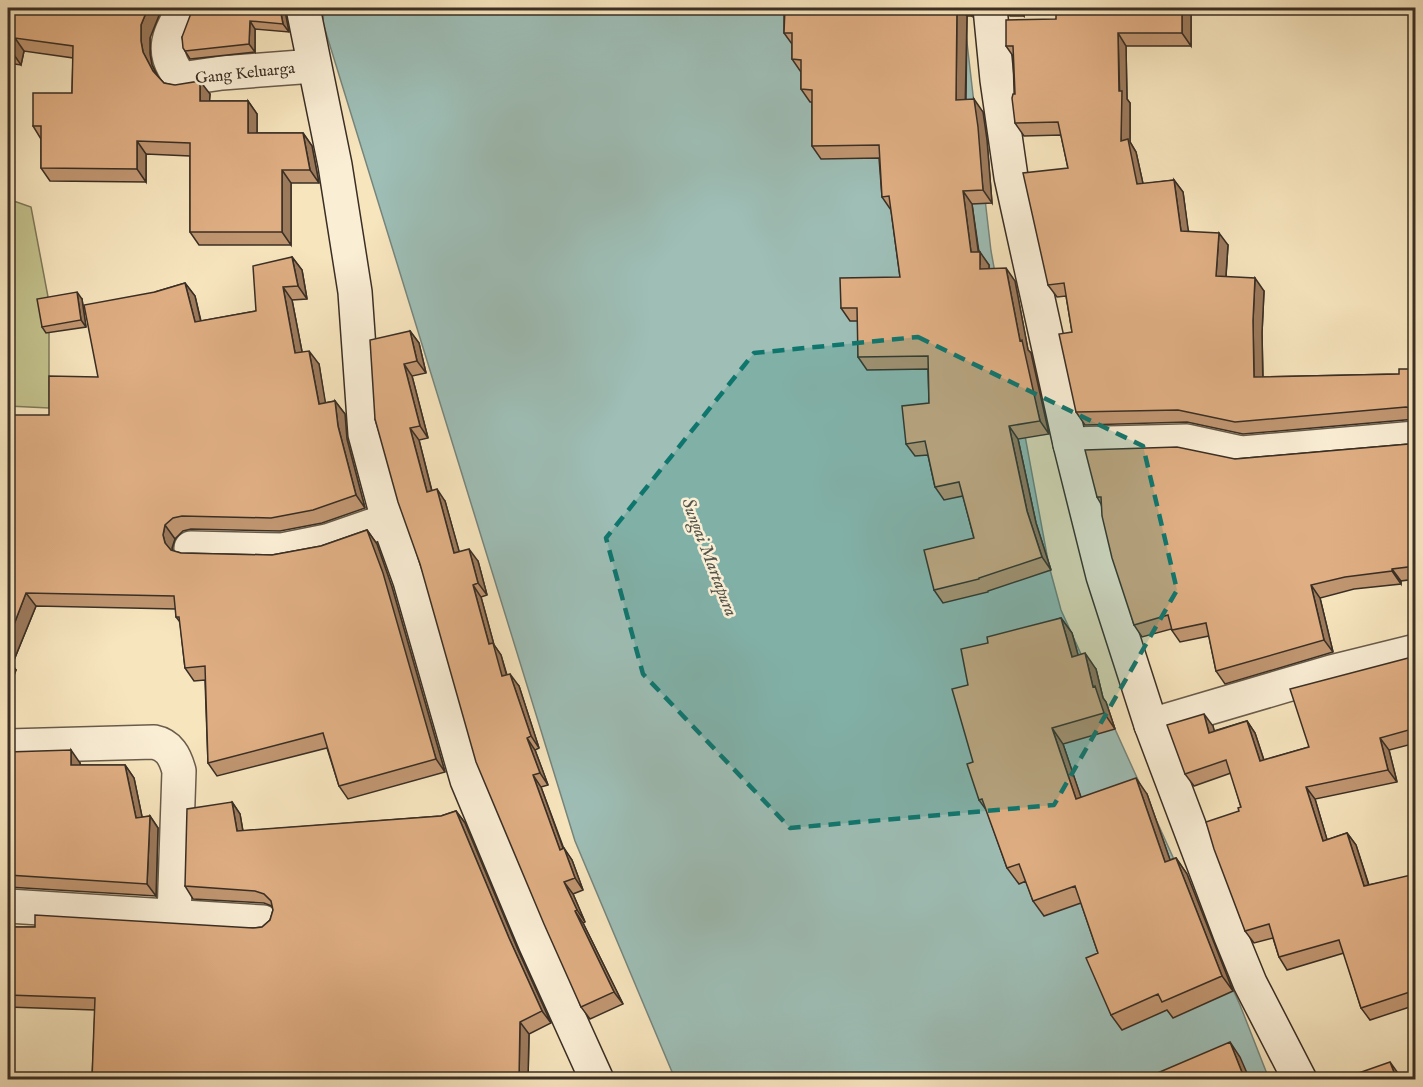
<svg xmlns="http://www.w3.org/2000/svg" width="1423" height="1087" font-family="'IM FELL English',serif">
	<rect width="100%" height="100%" fill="#f7e5be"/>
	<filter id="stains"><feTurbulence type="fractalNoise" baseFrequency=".00333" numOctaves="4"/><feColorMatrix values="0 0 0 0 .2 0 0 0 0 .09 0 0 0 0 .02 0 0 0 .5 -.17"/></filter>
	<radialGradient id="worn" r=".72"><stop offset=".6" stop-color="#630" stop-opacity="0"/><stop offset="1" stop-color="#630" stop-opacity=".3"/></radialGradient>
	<!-- green -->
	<path fill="#c3c28d" stroke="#7e7859" stroke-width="1.5" d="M8,199L31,207L49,302V408L8,406Z"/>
	<!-- water -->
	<path fill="#9ebeb6" stroke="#76857c" stroke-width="1.5" d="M324,8H963L991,251L1049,566L1061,610L1240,1005L1269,1079H675L575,841L323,23Z"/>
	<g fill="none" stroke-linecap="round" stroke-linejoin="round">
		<!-- street casing -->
		<g stroke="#695c4b" stroke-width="36">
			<path id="street" d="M181,8C180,18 174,25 171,34C164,53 171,65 181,79L222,73L314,66
				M1070,444L1187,441L1242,453L1416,438
				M191,548L282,550L327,541L388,520
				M1151,725L1331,672L1416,651
				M8,746L154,742C169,745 175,756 179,771L174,917
				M8,906L263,922"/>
		</g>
		<!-- secondary casing -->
		<g stroke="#3a2f25" stroke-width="36">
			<path id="secondary" d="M303,8L335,165L355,292L365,434L388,520L410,581L467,780L535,943L597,1080
				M990,8L997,80L1011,177L1070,444L1103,576L1151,725L1230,934L1250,983L1300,1080"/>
		</g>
		<!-- street -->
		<use href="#street" stroke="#faeed5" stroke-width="33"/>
		<!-- secondary -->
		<use href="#secondary" stroke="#faeed5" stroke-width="33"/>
	</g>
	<!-- wall -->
	<path fill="#c09671" stroke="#3a2f25" stroke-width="1.5" d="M8,8L150,38V54L152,65L158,77L164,83L210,94L209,101H248L257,114V133H303L312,146L319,183H291V245H199L190,232V156L146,154V182L50,181L41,168V139L33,126L72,93L73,58L24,51L21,65L8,63Z
		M774,8H973L972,16H967L966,99L983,112L987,140L992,203L972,204L979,252L989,265V269L1015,281L1028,350L1031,353L1049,434L1018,439L1036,523L1051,570L988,591V592L943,603L934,590L974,538L963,496L944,500L935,487L928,455L915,456L906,444L929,403L928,369L867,370L858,357V321H850L841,308L900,277L891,210L882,197L879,158L821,159L812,146V102H810L801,89V72L792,59V44L784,33V12H777Z
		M1004,8H1024V16H1010Z
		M1191,8V46H1126L1127,99L1130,103V142L1136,152L1143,184L1174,180L1183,192L1188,231L1228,245L1226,277L1264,291L1262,333L1263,377L1399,374L1416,369V419L1243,434L1187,422L1085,425L1076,412L1072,332L1066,296L1057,297L1048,285L1068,168L1061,135L1024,136L1015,123L1013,56L1006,46L1056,19Z
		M285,11L289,32L255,29V52L190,59L185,51L182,37Z
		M292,257L302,270L307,299L292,300L302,352L319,364L325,403L335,401L345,414L347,439L365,508L322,523L280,531L191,529L183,531L175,539L172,548L173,551L181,553L272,555L321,546L367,530L377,544L392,587L445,772L348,799L339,786L327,748L217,776L208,763L205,680L194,681L185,668L180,622L176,617V609L36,606L12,665L16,670L8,691V434H10L49,415L98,377L155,292L185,283L195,296L201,321L256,311Z
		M82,299L86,327L46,333L42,327Z
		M410,331L419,343L426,373L412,376L428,438L419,440L432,491L445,501L459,552L478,561L487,595L481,597L494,645L501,655L507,675L519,686L539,748L535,750L548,785L541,787L564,849L572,860L583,890L573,894L585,922L583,923L623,1004L590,1019L581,1007L420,564L375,419Z
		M1416,442V579L1401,581V584L1354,589L1320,598L1333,652L1225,684L1216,671L1209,636L1180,642L1171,629L1142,637L1134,625L1101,504L1097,497L1235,459L1409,444Z
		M1061,618L1072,633L1078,655L1096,669L1103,698L1106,702L1115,729L1063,744L1081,798L1147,794L1170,860L1176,858L1187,874L1233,991L1173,1018L1167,1010L1122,1030L1111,1015L1098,953L1081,903L1044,916L1033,901L1026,881L1019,884L1007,868L987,811L979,800L973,762L968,685L988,643Z
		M1416,655V743L1389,750L1397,782L1315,799L1327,840L1347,833L1356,845L1369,885L1416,875V1005L1370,1020L1361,1008L1344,953L1287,970L1279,957L1273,938L1254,943L1245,931L1239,811L1241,807L1231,773L1194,786L1185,774L1213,726L1214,731L1247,721L1255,733L1264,760L1309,747Z
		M8,752L80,763V765H125L134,778L142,817L150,816L158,828L156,896L8,887Z
		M232,802L240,814L243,831L441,816L456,811L465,823L518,950L551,1023L529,1034L528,1080H73L92,1079L95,1010L8,1007V927L253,928L262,927L270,920L273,910L272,906L264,903L193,899L185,886Z"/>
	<!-- shaded-wall -->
	<path fill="#9c7a5c" stroke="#3a2f25" stroke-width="1.5" d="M148,8H162L150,38V54L152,65L162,85L153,71L143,52L141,41V25Z
		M280,8H285V11L289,32L283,24Z
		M957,8H961L967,16L965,113L956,100Z
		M966,8H973L972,16Z
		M1018,8H1024V16Z
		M1182,8H1191V46L1182,33Z
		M250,21L255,29V52L249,44Z
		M1118,33L1126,46L1127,99L1130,103V142L1136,152L1146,197L1137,184L1121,141Z
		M15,38L24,51L21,65L12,52Z
		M200,81L210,94L209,114L200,101Z
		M974,99L983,112L987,140L992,203L983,190Z
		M248,101L257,114V146L248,133Z
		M303,133L312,146L319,183L310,170Z
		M137,141L146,154V182L137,169Z
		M282,170L291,183V245L282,232Z
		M1174,180L1183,192L1190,243L1181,231Z
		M963,191L972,204L980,265V252L989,265V282L980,269L971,252Z
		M1219,233L1228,245L1225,289L1216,276Z
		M292,257L302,270L307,299L298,286Z
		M1006,268L1015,281L1028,350L1031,353L1049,434L1040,421L1020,341Z
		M1255,278L1264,291L1262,333L1263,389L1254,377L1253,321Z
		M185,283L195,296L204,336L195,322Z
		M283,287L292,300L305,367L295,353Z
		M77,292L82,299L86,327L81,320Z
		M410,331L419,343L426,373L417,361Z
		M309,351L319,364L328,418L319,404Z
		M404,364L412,376L428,438L420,426Z
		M335,401L345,414L347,439L365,508L356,495L338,426Z
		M1009,426L1018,439L1036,523L1051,570L1042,557L1027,511Z
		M410,428L419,440L435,504L427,492Z
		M437,489L445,501L463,565L454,553Z
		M165,525L175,539L172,548L174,556L165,543L163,535Z
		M367,530L377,544L392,587L445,772L436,759Z
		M469,549L478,561L487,595L478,583Z
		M1392,569L1401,581V584L1392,571Z
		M473,585L481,597L494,645L501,655L510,688L502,676L489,644Z
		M1311,585L1320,598L1333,652L1324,640Z
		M26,593L36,606L12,665L16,670L8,691V640Z
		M1061,618L1072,633L1083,673L1072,657Z
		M1085,653L1096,669L1103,698L1106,702L1115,729L1104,713L1093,687Z
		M510,674L519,686L539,748L531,736Z
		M1204,714L1213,726L1218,745L1209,733Z
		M1247,721L1255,733L1268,773L1260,761Z
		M1052,728L1063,744L1087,815L1076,799Z
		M527,738L535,750L548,785L540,773Z
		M1380,738L1389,750L1397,782L1388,770Z
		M71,750L80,763V777L71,765Z
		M125,765L134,778L145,831L136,818Z
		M533,775L541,787L568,862L560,850Z
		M1136,778L1147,794L1176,877L1165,862Z
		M1306,787L1315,799L1331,853L1323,841Z
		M232,802L240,814L245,844L237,831Z
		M456,811L465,823L518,950L551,1023L542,1011L509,938Z
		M150,816L158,828L156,896L147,884Z
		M1347,833L1356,845L1373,899L1364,886Z
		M564,848L572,860L583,890L575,878Z
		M1176,858L1187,874L1233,991L1222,976Z
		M564,882L573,894L585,922L577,910Z
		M575,911L583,923L623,1004L614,992Z
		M520,1022L529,1034L528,1080H519Z
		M1230,1042L1240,1057L1250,1080H1245Z
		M1390,1062L1398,1073L1401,1080H1397Z"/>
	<!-- building -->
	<path fill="#dfae83" stroke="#3a2f25" stroke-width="1.5" d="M8,8H148L141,25V41L143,52L153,71L164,83L175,85L200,81V101H248V133H303L310,170H282V232H190V143L137,141V169L41,168V126H33V93H72L73,46L15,38L12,52L8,51Z
		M193,8H280L283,24L250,21L249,44L185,51L183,48L182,37Z
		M785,8H957L956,100L974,99L978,127L983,190L963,191L971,252H980V269L1006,268L1020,341L1022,340L1040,421L1009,426L1027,511L1042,557L979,578V579L934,590L924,550L974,538L959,482L935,487L925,441L906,444L902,406L929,403L928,356L858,357L857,308H841L840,278L900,277L889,196L882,197L879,145L812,146V90L801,89V60L792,59V33H784Z
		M1056,8H1182V33H1118L1119,91H1122L1121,141L1128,139L1137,184L1174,180L1181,231L1219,233L1216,276L1255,278L1253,321L1254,377L1399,374V369H1416V409L1406,407L1235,422L1178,410L1076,412L1059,334L1072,332L1064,283L1048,285L1023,173L1068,168L1058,122L1015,123L1012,98L1013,94H1015L1013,46H1006V20L1056,19Z
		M292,257L298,286L283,287L295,353L309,351L319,404L335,401L338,426L356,495L313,510L271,518L182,516L173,518L165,525L163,535L165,543L171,550L181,553L272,555L321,546L367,530L383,573L436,759L339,786L323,733L208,763L205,666L185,668L179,617H176L174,596L26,593L8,640V434H10V415H49V376L98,377L84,305L155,292L185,283L195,322L256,311L253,266Z
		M77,292L81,320L42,327L37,299Z
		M410,331L417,361L404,364L420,426L410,428L427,492L437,489L454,553L469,549L478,583L473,585L489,644L493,643L502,676L510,674L531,736L527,738L540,773L533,775L560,850L564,848L575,878L564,882L577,910L575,911L614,992L581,1007L544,924L476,762L420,564L398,502L375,419L370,340Z
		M1416,442V566L1392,569V571L1345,577L1311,585L1324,640L1216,671L1206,623L1172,630L1168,615L1134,625L1112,558L1102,516L1101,497H1097L1085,450L1177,447L1235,459L1409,444Z
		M1061,618L1072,657L1085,653L1093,687L1095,686L1104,713L1052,728L1076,799L1136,778L1165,862L1176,858L1222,976L1162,1002L1158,994L1111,1015L1086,958L1098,953L1075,886L1033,901L1019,864L1007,868L982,799L979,800L967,764L973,762L952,689L968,685L961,649L988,643L987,637Z
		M1416,655V728L1380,738L1388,770L1306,787L1323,841L1347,833L1364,886L1415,874L1416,876V990L1361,1008L1339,940L1279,957L1269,924L1245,931L1214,849L1206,822L1239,811L1238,808L1241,807L1226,760L1185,774L1167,725L1204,714L1209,733L1247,721L1260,761L1309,747L1290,689L1412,657Z
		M71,750V765H125L136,818L150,816L147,884L8,875V752Z
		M232,802L237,831L441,816L456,811L509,938L542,1011L520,1022L519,1080H73V1079H92L95,998L8,995V927H35V915L253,928L262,927L270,920L273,910L271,901L264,894L255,891L185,886L187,809Z
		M1230,1042L1245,1080H1141Z
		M1390,1062L1397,1080H1351L1350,1076Z
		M644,1075L646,1080H632Z"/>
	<!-- marked area -->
	<path fill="#0f766e" fill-opacity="0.2" stroke="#0f766e" stroke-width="4.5" stroke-dasharray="12 8" stroke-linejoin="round" d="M918,337L1143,446L1177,590L1054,805L790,828L643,674L606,538L754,353Z"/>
	<g text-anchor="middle" stroke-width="5" stroke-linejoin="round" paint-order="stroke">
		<!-- street labels -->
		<g font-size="16" fill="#3a2f25" stroke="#faeed5">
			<text transform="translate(245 72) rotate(-6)" y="6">Gang Keluarga</text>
		</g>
		<!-- water labels -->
		<g font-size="18" font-style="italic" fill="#535349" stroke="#faeed5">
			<text transform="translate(710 557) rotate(69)" y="6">Sungai Martapura</text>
		</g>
	</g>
	<!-- margin -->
	<rect width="1423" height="1087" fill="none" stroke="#f7e5be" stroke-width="30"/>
	<rect x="9" y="9" width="1405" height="1069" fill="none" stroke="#3a2f25" stroke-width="3"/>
	<rect x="15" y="15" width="1393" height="1057" fill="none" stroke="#3a2f25" stroke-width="1.5"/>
	<rect width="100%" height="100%" filter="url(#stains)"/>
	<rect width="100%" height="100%" fill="url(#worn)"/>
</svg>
